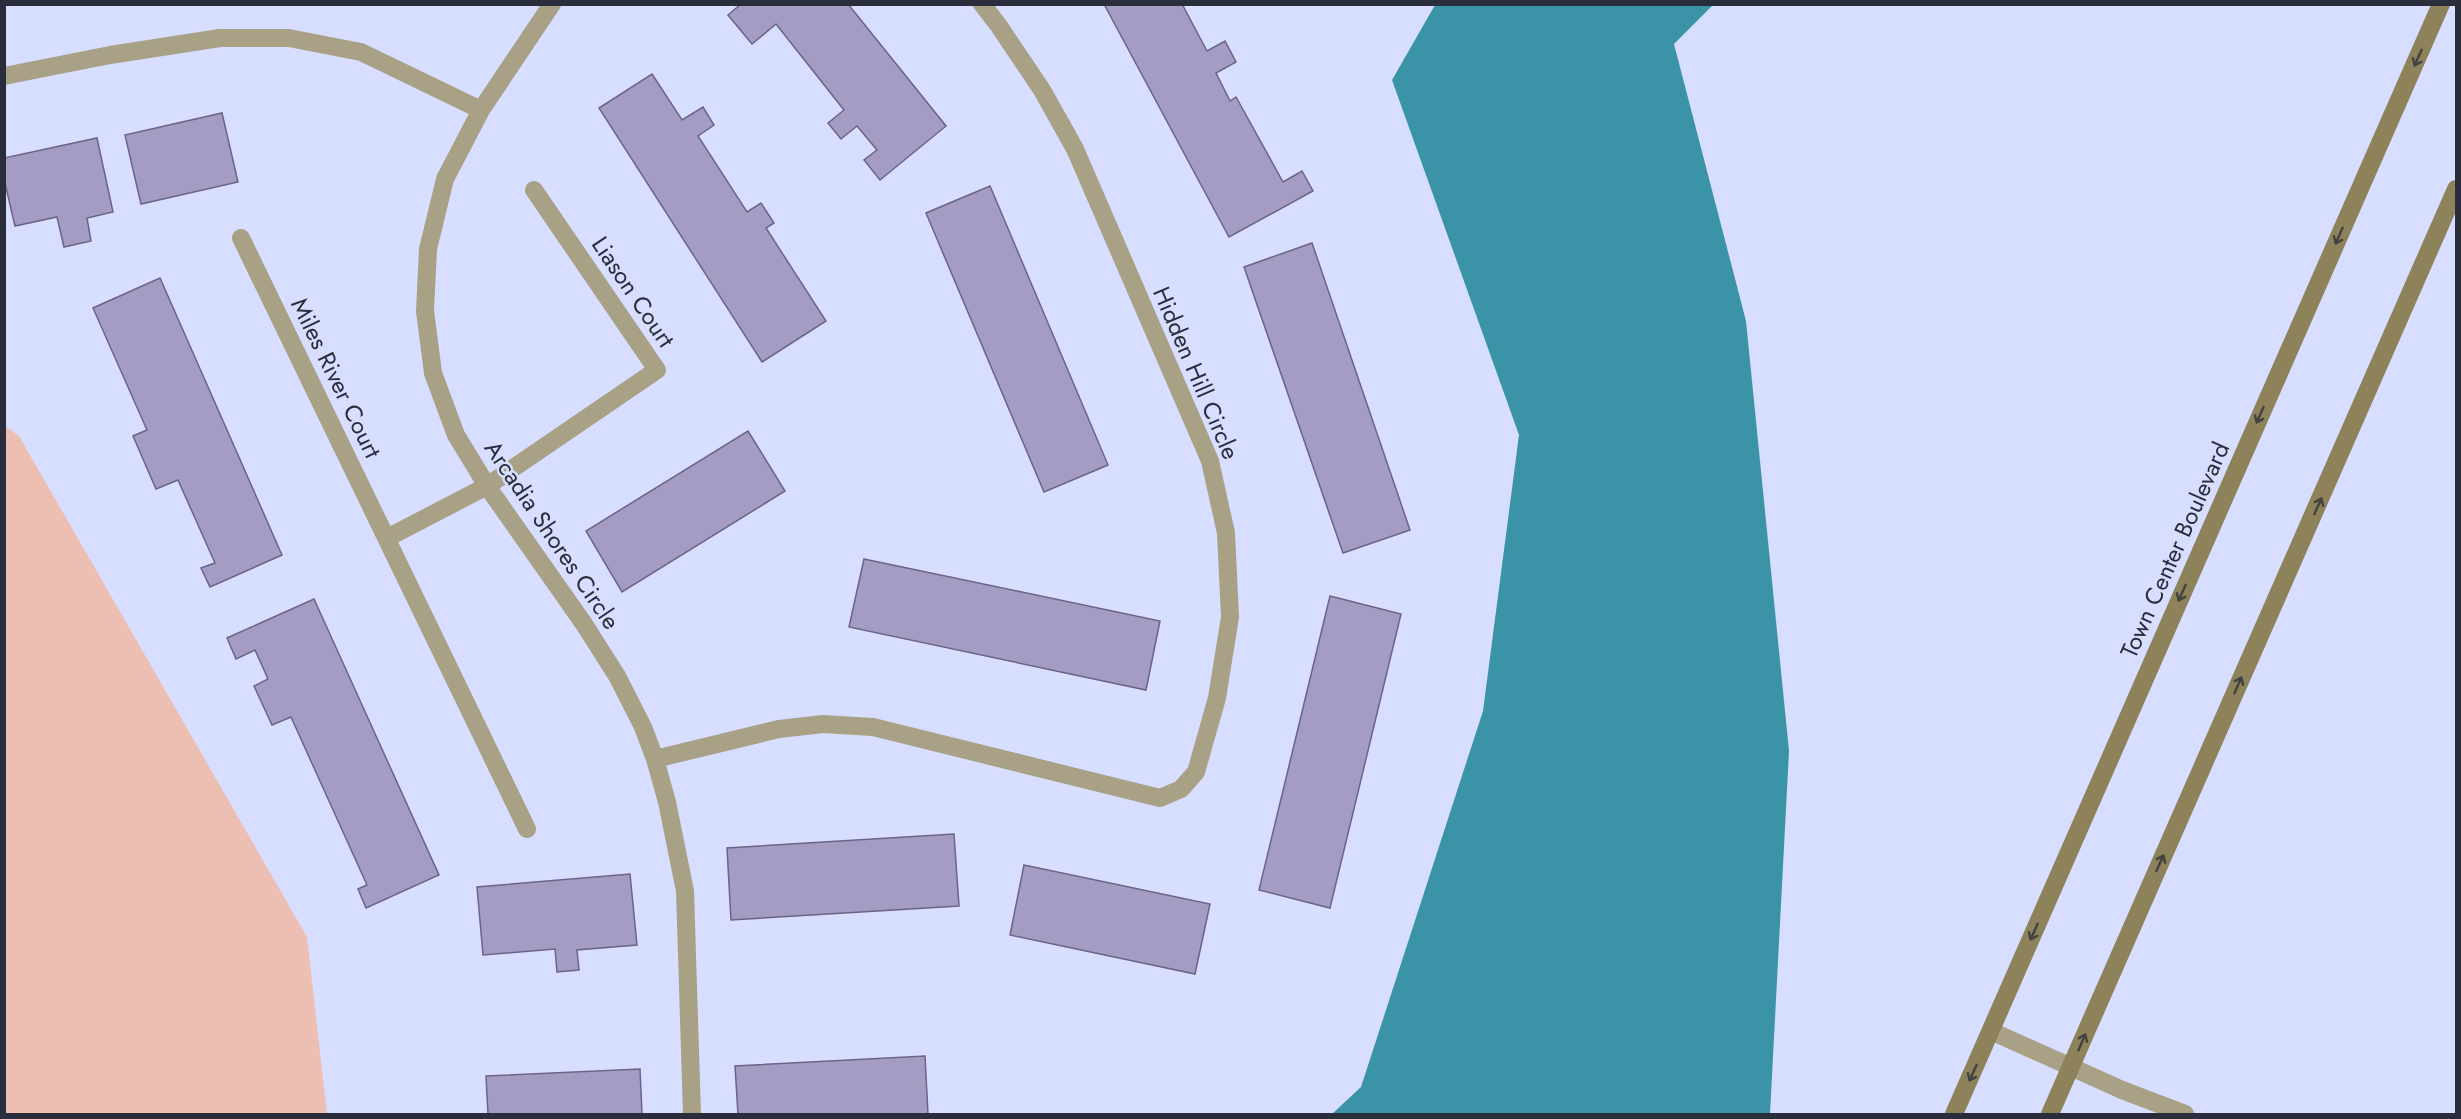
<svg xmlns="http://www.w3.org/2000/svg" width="2461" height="1119" font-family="Jost,sans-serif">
	<rect width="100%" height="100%" fill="#d7deff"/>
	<!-- green -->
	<path fill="#edbfb2" d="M4,425L19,436L307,937L327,1114H5Z"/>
	<!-- water -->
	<path fill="#3a93a7" d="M1435,5H1713L1674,44L1746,321L1789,751L1770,1114H1332L1361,1087L1483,711L1519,435L1392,80Z"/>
	<!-- building -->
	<path fill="#a49cc2" stroke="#6c6387" stroke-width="1.5" d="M741,4H848L946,126L880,180L864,160L877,150L857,126L841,139L828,123L844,110L776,24L752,44L728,15Z
		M1104,4H1182L1207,51L1225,41L1236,62L1216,73L1230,101L1236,97L1283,182L1302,171L1313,191L1229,237Z
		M652,74L682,120L703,107L714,125L698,136L747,212L761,203L774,223L766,228L826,321L762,362L599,108Z
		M222,113L238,182L141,204L125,135Z
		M97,138L113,212L87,218L91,241L64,247L57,217L15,226L4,179V158Z
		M990,186L1108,465L1044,492L926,213Z
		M1312,243L1410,530L1343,553L1244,267Z
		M160,278L282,555L210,587L201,568L215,563L178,480L156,489L133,436L147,430L93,308Z
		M748,431L785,491L622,592L586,531Z
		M864,559L1160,621L1146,690L849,627Z
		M1330,596L1401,614L1330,908L1259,890Z
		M314,599L439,875L366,908L358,889L367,885L291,717L272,725L254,686L268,679L255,650L236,659L227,638Z
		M954,834L959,906L731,920L727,848Z
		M1024,865L1210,904L1195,974L1010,935Z
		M630,874L637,945L577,950L579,970L557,972L555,949L483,955L477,887Z
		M925,1056L928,1114H738L735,1066Z
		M640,1069L642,1114H488L486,1076Z"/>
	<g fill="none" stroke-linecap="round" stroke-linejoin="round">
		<!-- street -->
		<path stroke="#a8a185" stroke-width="18" d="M552,4L481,110L445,179L428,249L425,311L433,373L456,435L487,486L584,624L617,676L643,727L655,759L667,802L685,891L692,1114
			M4,76L110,55L220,38H289L361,52L481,110
			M241,238L527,829
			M387,538L487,486L657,370L534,190
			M655,759L779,729L823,724L873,727L1160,798L1181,789L1196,772L1217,698L1230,617L1226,533L1210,461L1075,149L1042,90L999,26L982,4
			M1991,1031L2122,1090L2185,1114"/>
		<!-- secondary -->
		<path stroke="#8d8259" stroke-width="18" d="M1954,1114L2441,4
			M2050,1114L2456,189"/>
	</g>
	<!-- one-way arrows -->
	<defs><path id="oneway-shaft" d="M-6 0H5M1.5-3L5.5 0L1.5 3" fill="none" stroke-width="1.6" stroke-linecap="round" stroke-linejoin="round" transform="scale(1.5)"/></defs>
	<g stroke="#434243">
		<use href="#oneway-shaft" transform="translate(2418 58) rotate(114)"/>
		<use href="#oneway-shaft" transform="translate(2339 236) rotate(114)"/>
		<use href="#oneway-shaft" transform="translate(2260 415) rotate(114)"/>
		<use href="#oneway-shaft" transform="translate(2318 506) rotate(-66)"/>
		<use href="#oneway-shaft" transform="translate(2182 593) rotate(114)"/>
		<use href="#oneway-shaft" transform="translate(2238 685) rotate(-66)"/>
		<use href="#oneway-shaft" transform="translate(2160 863) rotate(-66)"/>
		<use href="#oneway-shaft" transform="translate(2034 932) rotate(114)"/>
		<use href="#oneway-shaft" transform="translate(2082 1042) rotate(-67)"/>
		<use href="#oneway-shaft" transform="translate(1973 1073) rotate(114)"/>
	</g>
	<g text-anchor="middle" stroke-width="5" stroke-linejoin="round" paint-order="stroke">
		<!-- street labels -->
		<g font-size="24" fill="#2a2d3c" stroke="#d7deff">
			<text transform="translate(633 292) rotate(56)" y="8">Liason Court</text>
			<text transform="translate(1196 373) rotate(67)" y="8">Hidden Hill Circle</text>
			<text transform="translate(336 378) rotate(64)" y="8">Miles River Court</text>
			<text transform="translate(552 535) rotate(56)" y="8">Arcadia Shores Circle</text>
			<text transform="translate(2175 550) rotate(-66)" y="8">Town Center Boulevard</text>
		</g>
	</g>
	<!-- border -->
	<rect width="2461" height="1119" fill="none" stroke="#2a2d3c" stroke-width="12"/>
</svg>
